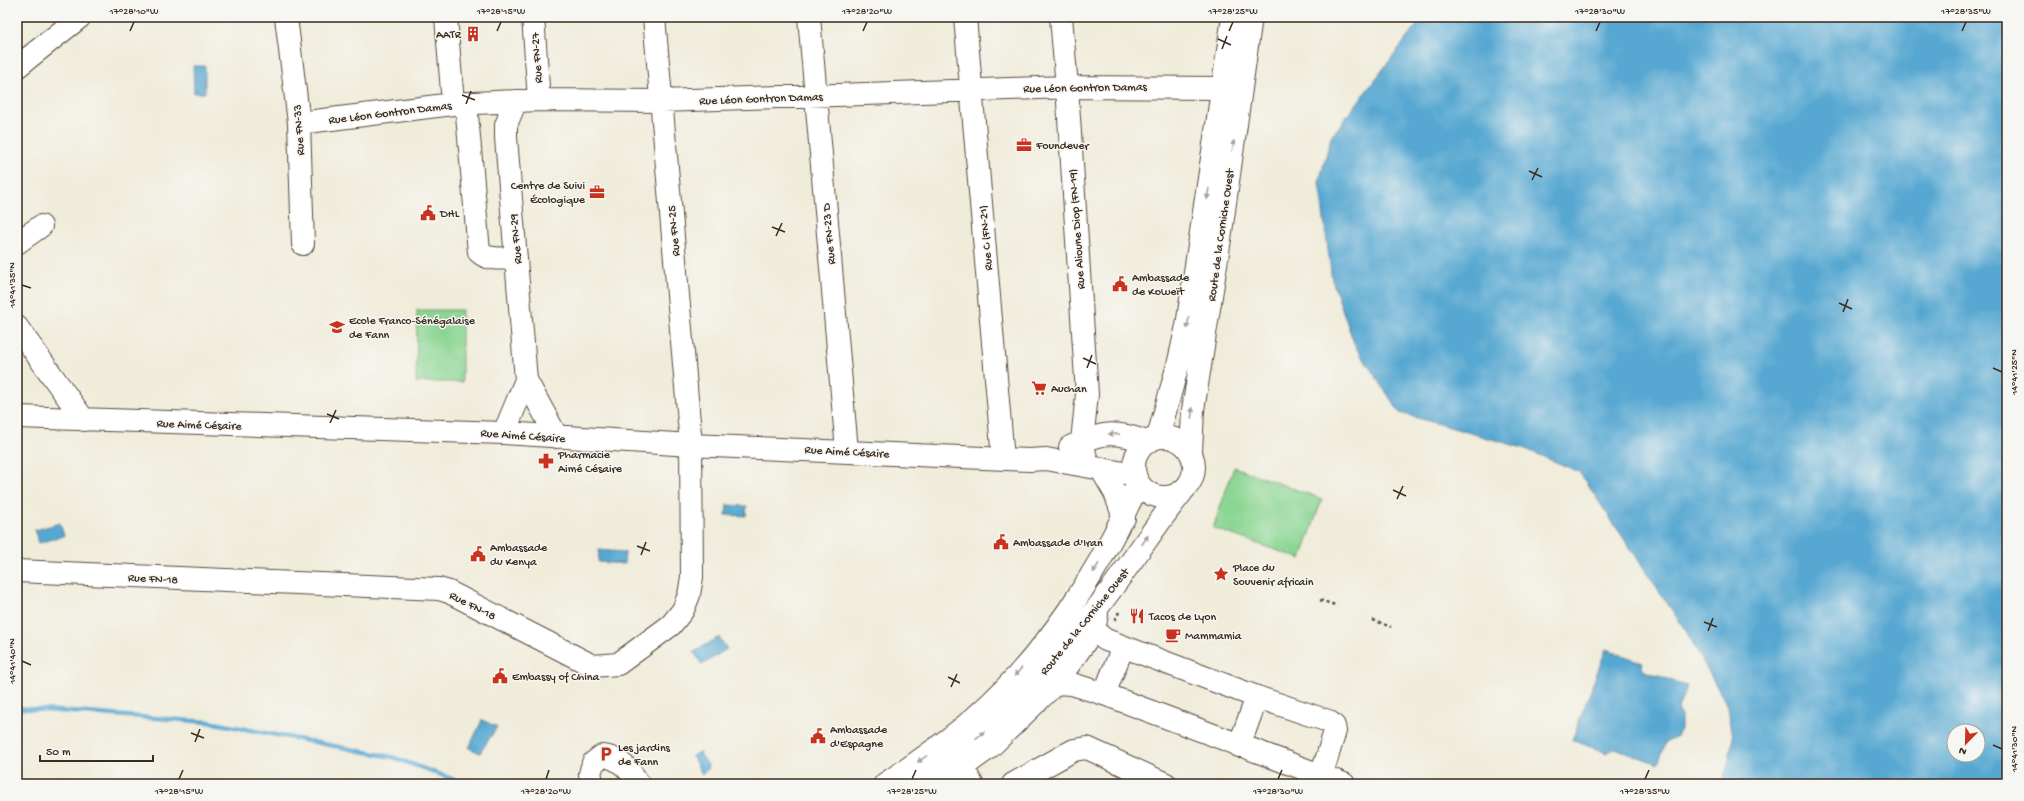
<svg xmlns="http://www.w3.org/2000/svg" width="2024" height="801" font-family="'Gochi Hand',sans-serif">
	<rect width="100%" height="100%" fill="#f6f6f2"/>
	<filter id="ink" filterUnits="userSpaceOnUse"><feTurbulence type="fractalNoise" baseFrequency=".025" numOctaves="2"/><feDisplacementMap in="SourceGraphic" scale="8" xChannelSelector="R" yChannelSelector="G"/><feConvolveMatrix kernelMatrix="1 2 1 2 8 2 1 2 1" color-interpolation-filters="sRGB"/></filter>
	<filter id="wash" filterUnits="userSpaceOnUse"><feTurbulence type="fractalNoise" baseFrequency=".012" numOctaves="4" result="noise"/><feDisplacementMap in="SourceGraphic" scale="16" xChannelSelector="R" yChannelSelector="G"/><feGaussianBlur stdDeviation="0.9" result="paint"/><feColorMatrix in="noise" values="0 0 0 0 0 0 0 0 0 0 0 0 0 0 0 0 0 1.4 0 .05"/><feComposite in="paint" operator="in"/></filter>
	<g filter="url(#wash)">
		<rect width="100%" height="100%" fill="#f0ecda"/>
		<!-- green -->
		<path fill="#8ad592" stroke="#628058" d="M417,310H462V382H416Z
			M1234,467L1322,499L1301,559L1213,528Z"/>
		<!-- water -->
		<path fill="#57a7d1" stroke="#496878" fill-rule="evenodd" d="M1423,17H2007V784H1721L1728,765L1733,737L1728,707L1686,631L1579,472L1523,448L1400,413L1355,346L1332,280L1319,182L1331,137ZM1954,731H1978V755H1954Z
			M193,66H205V93H194Z
			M727,505L747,506L746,516L726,515Z
			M60,523L64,536L39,543L35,530Z
			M599,550L625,552L624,564L598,562Z
			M719,637L727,649L702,665L694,652Z
			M1606,649L1641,662L1643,670L1687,686L1678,709L1681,715V729L1678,735L1666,742L1658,764L1615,748L1607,753L1572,740Z
			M482,720L497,727L480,753L469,748Z
			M699,752L708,765L707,770L702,774L692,756Z"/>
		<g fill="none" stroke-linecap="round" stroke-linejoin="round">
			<!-- stream -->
			<path stroke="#57a7d1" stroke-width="4.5" d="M17,708L209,722L392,757L466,784"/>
		</g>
	</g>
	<g filter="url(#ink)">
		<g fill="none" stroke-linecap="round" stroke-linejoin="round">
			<!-- minor casing -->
			<g stroke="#56473a" stroke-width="24">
				<path id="minor" d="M286,17L299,123L303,244
					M446,17L453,104
					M533,17L539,100
					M809,17L847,451
					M965,17L1003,459
					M1061,17L1067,87L1087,394L1082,441L1088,466
					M17,67L80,17
					M516,101L506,125V138L526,380L557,437
					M466,103L479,252C488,261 503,258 516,258
					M299,123L453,104L539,100L661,101L1067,87L1224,88
					M17,243L41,226
					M17,327L84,420
					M17,417L504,433L691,445L1029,460L1046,459L1135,475
					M504,433L526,380
					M1070,447C1102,432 1114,430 1147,442
					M17,571L439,589L449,592L593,666L618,664L671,625L683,610L689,595L692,577L691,445L654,17
					M1095,625L1096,633L1106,640L1257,697L1328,721L1334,726L1335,731L1321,777
					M1056,683L1072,684L1104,694L1344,784
					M1104,694L1123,647
					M1239,746L1257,697
					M962,766L972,784
					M593,784L590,774L593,763L602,756C619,757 630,770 639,784
					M939,784L989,748L1056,683L1085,642L1095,625L1097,615
					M1013,784L1074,750L1087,748L1166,784"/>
			</g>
			<!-- highway casing -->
			<g stroke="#56473a" stroke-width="24">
				<path id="highway" d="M1134 467a30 30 0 1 1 60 0a30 30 0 1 1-60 0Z
					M1158,437L1179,361L1187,326L1233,17
					M1191,452L1193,410L1220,239L1251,17
					M1101,469L1115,493L1124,518
					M885,784C915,764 945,743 973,719C1045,656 1101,571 1138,483
					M916,784C1000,731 1066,653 1123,573C1143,546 1161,518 1182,492"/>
			</g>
			<!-- path -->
			<path stroke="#56473a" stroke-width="2.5" stroke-dasharray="3 3" stroke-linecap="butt" d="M1199,485L1203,464
				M1320,600L1335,605
				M1115,620L1120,610
				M1373,620L1391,627"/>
			<!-- minor -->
			<use href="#minor" stroke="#fff" stroke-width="22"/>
			<!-- highway -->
			<use href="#highway" stroke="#fff" stroke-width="22"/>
		</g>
		<!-- one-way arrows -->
		<defs><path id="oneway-solid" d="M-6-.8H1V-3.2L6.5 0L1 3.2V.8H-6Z"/></defs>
		<g fill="#a79f9a">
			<use href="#oneway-solid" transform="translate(1233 146) rotate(-81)"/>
			<use href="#oneway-solid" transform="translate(1208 194) rotate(99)"/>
			<use href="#oneway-solid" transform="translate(1188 323) rotate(100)"/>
			<use href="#oneway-solid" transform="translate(1192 413) rotate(-83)"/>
			<use href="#oneway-solid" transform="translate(1114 434) rotate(-177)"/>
			<use href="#oneway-solid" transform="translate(1145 540) rotate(-56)"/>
			<use href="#oneway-solid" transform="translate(1096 568) rotate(121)"/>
			<use href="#oneway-solid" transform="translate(1018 672) rotate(131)"/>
			<use href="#oneway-solid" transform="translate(980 735) rotate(-39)"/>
			<use href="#oneway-solid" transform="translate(922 759) rotate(145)"/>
		</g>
	</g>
	<!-- ticks -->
	<path fill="none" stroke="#3b2a1e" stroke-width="1.5" d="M130,31L134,22M497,31L501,22M863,31L867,22M1229,31L1233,22M1596,31L1600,22M1962,31L1966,22M1218,39L1231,45M1222,49L1227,36M462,95L475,100M466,104L471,91M1529,171L1542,177M1532,180L1538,168M772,227L785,232M776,236L782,223M22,285L31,288M1839,303L1852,309M1843,312L1848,299M1083,358L1096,364M1087,368L1092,355M1993,368L2002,372M327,414L339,419M330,423L336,410M1393,490L1406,496M1397,499L1403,486M637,546L650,551M641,555L646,542M1704,622L1717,627M1708,631L1713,618M22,661L31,665M948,677L960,683M951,687L957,674M191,733L204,738M195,742L200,729M1993,745L2002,749M179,779L183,770M546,779L549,770M912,779L916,770M1278,779L1282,770M1645,779L1649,770"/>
	<!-- icons -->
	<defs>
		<g id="building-bare" transform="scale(1.2)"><path d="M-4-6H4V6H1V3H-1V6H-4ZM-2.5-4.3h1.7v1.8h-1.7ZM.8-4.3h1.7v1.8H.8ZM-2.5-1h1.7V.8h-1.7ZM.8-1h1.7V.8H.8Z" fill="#c8321e" stroke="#f6f6f2" stroke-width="2.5" paint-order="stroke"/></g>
		<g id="office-bare" transform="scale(1.2)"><path d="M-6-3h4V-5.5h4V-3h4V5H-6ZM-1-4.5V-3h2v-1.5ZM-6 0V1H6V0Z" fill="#c8321e" stroke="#f6f6f2" stroke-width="2.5" paint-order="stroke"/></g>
		<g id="civic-bare" transform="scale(1.2)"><path d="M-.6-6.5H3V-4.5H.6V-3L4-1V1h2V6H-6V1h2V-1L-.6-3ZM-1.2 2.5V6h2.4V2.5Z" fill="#c8321e" stroke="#f6f6f2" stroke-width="2.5" paint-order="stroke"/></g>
		<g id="school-bare" transform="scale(1.2)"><path d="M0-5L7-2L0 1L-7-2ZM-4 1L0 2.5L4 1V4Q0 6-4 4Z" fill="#c8321e" stroke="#f6f6f2" stroke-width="2.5" paint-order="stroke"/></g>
		<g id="supermarket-bare" transform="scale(1.2)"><path d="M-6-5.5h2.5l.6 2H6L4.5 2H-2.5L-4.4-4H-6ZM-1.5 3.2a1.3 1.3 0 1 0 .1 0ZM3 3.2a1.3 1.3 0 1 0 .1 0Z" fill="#c8321e" stroke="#f6f6f2" stroke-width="2.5" paint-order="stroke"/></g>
		<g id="pharmacy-bare" transform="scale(1.2)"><path d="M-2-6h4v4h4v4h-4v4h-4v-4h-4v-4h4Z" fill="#c8321e" stroke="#f6f6f2" stroke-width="2.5" paint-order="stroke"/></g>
		<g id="sight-bare" transform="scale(1.2)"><path d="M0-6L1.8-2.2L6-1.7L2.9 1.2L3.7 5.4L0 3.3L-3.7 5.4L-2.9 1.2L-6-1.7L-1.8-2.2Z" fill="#c8321e" stroke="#f6f6f2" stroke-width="2.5" paint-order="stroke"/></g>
		<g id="restaurant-bare" transform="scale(1.2)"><path d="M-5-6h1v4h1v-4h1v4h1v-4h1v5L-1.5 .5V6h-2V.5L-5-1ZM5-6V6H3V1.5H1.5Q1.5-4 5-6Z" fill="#c8321e" stroke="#f6f6f2" stroke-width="2.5" paint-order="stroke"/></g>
		<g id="cafe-bare" transform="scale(1.2)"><path d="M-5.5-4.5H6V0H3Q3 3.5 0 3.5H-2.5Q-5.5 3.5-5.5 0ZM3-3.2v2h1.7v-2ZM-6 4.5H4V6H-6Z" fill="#c8321e" stroke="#f6f6f2" stroke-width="2.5" paint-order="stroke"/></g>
		<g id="parking-bare" transform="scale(1.2)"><path d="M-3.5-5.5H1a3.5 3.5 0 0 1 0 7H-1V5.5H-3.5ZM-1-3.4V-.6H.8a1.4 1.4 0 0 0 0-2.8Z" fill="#c8321e" stroke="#f6f6f2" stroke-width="2.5" paint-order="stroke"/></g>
	</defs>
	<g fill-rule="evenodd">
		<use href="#building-bare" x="473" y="34"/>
		<use href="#office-bare" x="1024" y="145"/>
		<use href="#office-bare" x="597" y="192"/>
		<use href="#civic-bare" x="428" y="213"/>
		<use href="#civic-bare" x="1120" y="284"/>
		<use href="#school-bare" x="337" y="327"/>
		<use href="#supermarket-bare" x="1039" y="388"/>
		<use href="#pharmacy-bare" x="546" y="461"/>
		<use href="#civic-bare" x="1001" y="542"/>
		<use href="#civic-bare" x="478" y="554"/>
		<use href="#sight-bare" x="1221" y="574"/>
		<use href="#restaurant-bare" x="1137" y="616"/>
		<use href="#cafe-bare" x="1173" y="635"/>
		<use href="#civic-bare" x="500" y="676"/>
		<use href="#civic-bare" x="818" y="736"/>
		<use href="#parking-bare" x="606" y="754"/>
	</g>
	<g text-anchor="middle" stroke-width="3" stroke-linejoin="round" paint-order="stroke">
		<!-- poi labels -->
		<g font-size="12" fill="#3b2a1e" stroke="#f6f6f2" text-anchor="start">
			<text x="461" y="38" text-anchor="end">AATR</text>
			<text x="1036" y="149">Foundever</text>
			<text x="585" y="189" text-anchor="end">Centre de Suivi<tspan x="585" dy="14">Écologique</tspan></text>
			<text x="440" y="217">DHL</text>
			<text x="1132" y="281">Ambassade<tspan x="1132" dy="14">de Koweït</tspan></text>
			<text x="349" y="324">Ecole Franco-Sénégalaise<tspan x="349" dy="14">de Fann</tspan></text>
			<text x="1051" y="392">Auchan</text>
			<text x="558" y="458">Pharmacie<tspan x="558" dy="14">Aimé Césaire</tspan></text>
			<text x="1013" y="546">Ambassade d'Iran</text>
			<text x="490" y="551">Ambassade<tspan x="490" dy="14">du Kenya</tspan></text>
			<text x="1233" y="571">Place du<tspan x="1233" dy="14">Souvenir africain</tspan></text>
			<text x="1149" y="620">Tacos de Lyon</text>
			<text x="1185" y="639">Mammamia</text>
			<text x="512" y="680">Embassy of China</text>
			<text x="830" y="733">Ambassade<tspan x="830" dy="14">d'Espagne</tspan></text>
			<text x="618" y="751">Les jardins<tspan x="618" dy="14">de Fann</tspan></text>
		</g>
		<!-- street labels -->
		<g font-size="12" fill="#3b2a1e" stroke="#f6f6f2">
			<text transform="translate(536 58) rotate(-94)" y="4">Rue FN-27</text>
			<text transform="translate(1085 87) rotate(-1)" y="4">Rue Léon Gontron Damas</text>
			<text transform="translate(761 98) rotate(-2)" y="4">Rue Léon Gontron Damas</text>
			<text transform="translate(390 112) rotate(-7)" y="4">Rue Léon Gontron Damas</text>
			<text transform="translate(298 130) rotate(-94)" y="4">Rue FN-33</text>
			<text transform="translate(1076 229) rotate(-94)" y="4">Rue Alioune Diop (FN-19)</text>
			<text transform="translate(673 231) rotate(-95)" y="4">Rue FN-25</text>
			<text transform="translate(828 234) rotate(-95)" y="4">Rue FN-23 D</text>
			<text transform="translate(1220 235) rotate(-82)" y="4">Route de la Corniche Ouest</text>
			<text transform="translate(985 238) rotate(-95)" y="4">Rue C (FN-21)</text>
			<text transform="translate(515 239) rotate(-95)" y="4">Rue FN-29</text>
			<text transform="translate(199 424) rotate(2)" y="4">Rue Aimé Césaire</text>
			<text transform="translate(523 435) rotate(4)" y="4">Rue Aimé Césaire</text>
			<text transform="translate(847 451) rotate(3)" y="4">Rue Aimé Césaire</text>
			<text transform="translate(153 578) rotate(3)" y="4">Rue FN-18</text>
			<text transform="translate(473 605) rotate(27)" y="4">Rue FN-18</text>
			<text transform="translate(1084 621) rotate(-51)" y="4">Route de la Corniche Ouest</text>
		</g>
	</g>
	<!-- margin -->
	<rect width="2024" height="801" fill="none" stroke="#f6f6f2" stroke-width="44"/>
	<!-- north arrow -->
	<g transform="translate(1966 743) rotate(203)"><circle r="19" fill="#f6f6f2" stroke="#aba49d"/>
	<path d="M0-3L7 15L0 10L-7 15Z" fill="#c8321e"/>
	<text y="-6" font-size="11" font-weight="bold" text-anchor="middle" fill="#3b2a1e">N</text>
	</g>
	<!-- scale -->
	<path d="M40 755v6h113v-6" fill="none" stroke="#3b2a1e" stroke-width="2"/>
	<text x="46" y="755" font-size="12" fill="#3b2a1e" stroke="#f6f6f2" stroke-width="3" paint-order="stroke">50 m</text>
	<rect x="22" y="22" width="1980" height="757" fill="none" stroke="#3b2a1e" stroke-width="1.5"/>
	<g font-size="10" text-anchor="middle" fill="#3b2a1e">
		<text x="134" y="14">17°28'10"W</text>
		<text x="501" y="14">17°28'15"W</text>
		<text x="867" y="14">17°28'20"W</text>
		<text x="1233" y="14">17°28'25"W</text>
		<text x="1600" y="14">17°28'30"W</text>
		<text x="1966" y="14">17°28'35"W</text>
		<text transform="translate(11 285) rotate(-90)" y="4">14°41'35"N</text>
		<text transform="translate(2013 372) rotate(-90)" y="4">14°41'25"N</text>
		<text transform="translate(11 661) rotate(-90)" y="4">14°41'40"N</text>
		<text transform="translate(2013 749) rotate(-90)" y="4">14°41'30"N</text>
		<text x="179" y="794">17°28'15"W</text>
		<text x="546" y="794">17°28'20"W</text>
		<text x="912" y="794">17°28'25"W</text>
		<text x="1278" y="794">17°28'30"W</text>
		<text x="1645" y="794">17°28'35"W</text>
	</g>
</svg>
